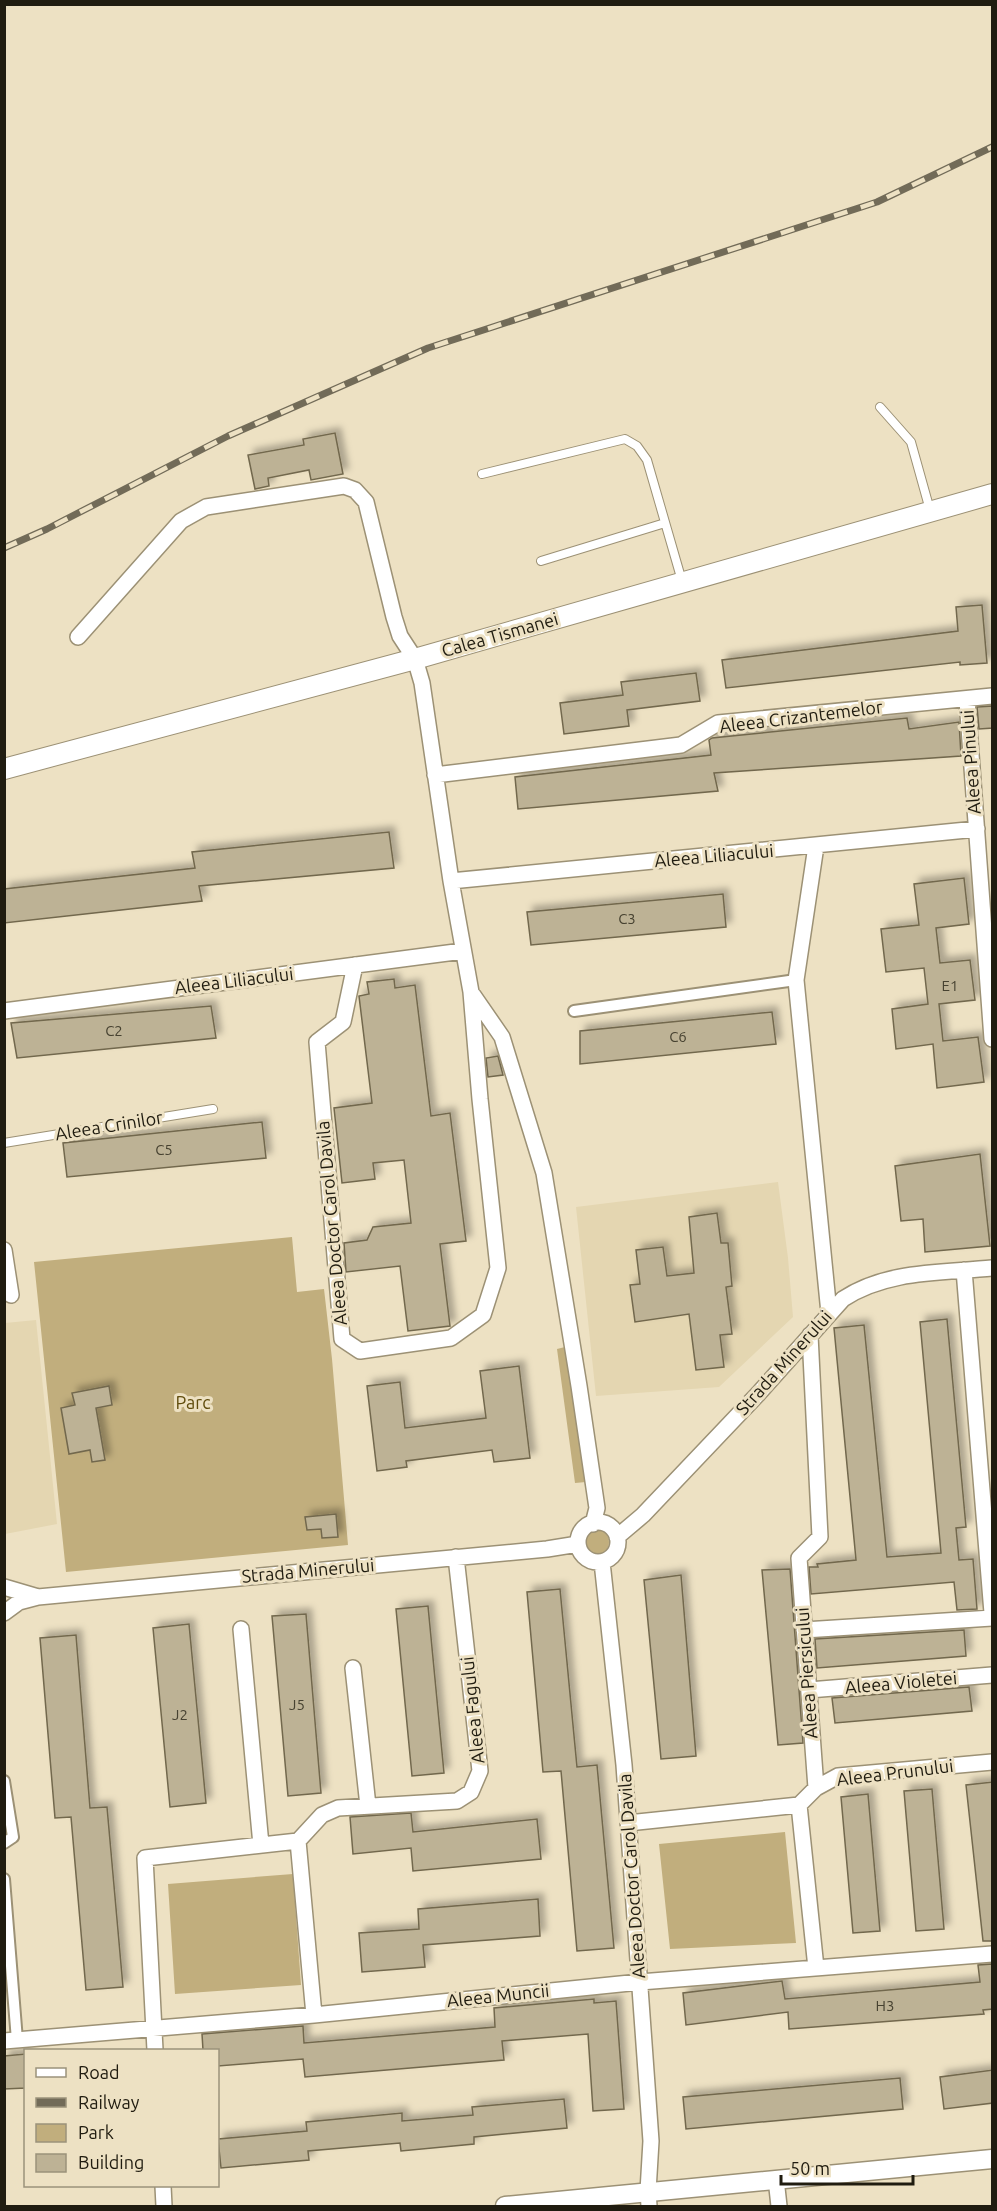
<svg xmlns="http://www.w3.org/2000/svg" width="997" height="2211" font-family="Ubuntu,sans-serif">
	<defs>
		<filter id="shadow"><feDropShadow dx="5.5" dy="-5.5" stdDeviation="3" flood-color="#0004"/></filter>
	</defs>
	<rect width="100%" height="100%" fill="#ede1c3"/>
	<!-- built -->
	<path fill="#e4d6b1" d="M778,1182L788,1258L793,1317L719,1387L596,1396L576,1207Z
		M36,1320L57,1524L5,1534V1323Z"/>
	<!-- green -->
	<path fill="#c1ae7d" d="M292,1237L297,1292L324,1289L332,1359L348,1545L66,1572L34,1262Z
		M565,1347L586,1482L575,1483L557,1349Z
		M583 1542a13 13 0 1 1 26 0a13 13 0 1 1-26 0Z
		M785,1832L796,1943L670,1949L659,1844Z
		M293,1874L301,1985L175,1994L168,1884Z"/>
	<!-- building -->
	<path fill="#bdb295" stroke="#72684d" stroke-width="1.5" filter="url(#shadow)" d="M335,433L343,474L311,480L309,470L268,478L269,486L255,489L248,455L304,445L303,439Z
		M982,605L987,663L960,665V662L726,688L722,660L958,631L956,607Z
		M696,673L700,701L627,710L629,726L564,734L560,703L623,695L621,682Z
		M993,706V728L979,729L977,707Z
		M907,718L909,729L959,722L961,756L714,773L718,791L518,809L515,777L711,755L709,740L712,738Z
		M389,832L394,868L199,886L202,901L4,923V889L195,868L192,852Z
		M964,878L969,924L936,928L940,963L970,960L975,1000L939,1004L943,1041L978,1037L984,1082L937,1088L933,1044L896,1049L892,1009L928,1004L924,968L886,972L881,929L919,925L914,884Z
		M723,894L726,927L531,945L527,912Z
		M394,979L395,988L415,985L431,1116L450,1113L466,1241L440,1244L450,1326L408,1331L400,1266L346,1272L344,1243L367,1240L373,1227L411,1223L404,1160L373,1163L375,1179L342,1183L334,1108L372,1103L359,996L369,994L367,982Z
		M211,1006L216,1038L17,1058L11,1023Z
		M772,1012L776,1044L580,1064V1031Z
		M498,1056L503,1075L488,1077L486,1058Z
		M262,1122L266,1158L67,1177L63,1143Z
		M980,1154L990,1246L925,1252L923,1219L901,1221L895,1166Z
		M717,1213L721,1243H728L732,1286L726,1287L732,1334L720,1335L724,1367L696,1370L689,1314L635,1322L630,1285L640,1284L636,1250L663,1247L667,1276L694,1273L689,1217Z
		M947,1319L966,1527L956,1528L959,1560L973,1559L977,1609L957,1610L954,1582L811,1594L809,1567H818L817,1564L856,1560L834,1328L864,1325L887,1557L941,1553L920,1322Z
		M519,1366L530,1458L494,1462L492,1450L406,1461L407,1467L377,1471L367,1386L400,1382L405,1428L486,1418L480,1371Z
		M109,1386L112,1405L96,1408L105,1460L92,1462L90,1450L69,1454L61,1408L75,1405L72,1393Z
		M336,1514L338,1537L322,1538L321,1529L307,1530L305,1517Z
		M790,1569L803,1743L778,1745L762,1570Z
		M681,1575L696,1756L661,1759L644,1580Z
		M560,1589L577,1767L597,1765L614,1948L577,1951L561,1771L543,1772L527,1592Z
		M428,1606L444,1773L412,1776L396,1609Z
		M306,1614L321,1793L288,1796L272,1616Z
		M189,1624L206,1803L170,1807L153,1628Z
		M964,1630L966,1656L817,1668L815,1639Z
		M76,1635L90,1808L107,1807L123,1987L86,1990L71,1817L55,1818L40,1638Z
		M969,1687L972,1711L835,1723L832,1698Z
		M993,1782V1941H983L966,1785Z
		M932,1789L944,1929L916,1931L904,1791Z
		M868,1794L880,1931L853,1933L841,1797Z
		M411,1813L413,1832L537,1819L541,1859L413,1871L411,1848L353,1854L350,1817Z
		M538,1899L540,1936L423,1945L425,1967L362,1972L359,1933L419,1929L418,1909Z
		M993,1964V2009L983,2010L984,2014L789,2029L788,2012L686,2025L683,1993L782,1981L785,1999L980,1982L978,1965Z
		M594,1999V2003L616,2001L624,2109L593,2111L588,2034L502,2041L504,2060L305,2077L303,2059L218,2066V2050H203L202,2034L303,2026L304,2043L495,2027L494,2008Z
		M26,2054V2088L4,2089V2056Z
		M993,2070V2103L944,2109L940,2077Z
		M900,2078L903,2109L686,2129L683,2097Z
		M564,2099L567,2128L474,2137V2144L401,2151L400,2143L308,2151L309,2160L221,2168L218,2139L307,2131L306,2122L402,2113V2121L473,2115L472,2107Z"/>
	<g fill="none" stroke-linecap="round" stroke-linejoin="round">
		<!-- service casing -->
		<g stroke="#9c9175" stroke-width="10">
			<path id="service" d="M880,407L911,442L930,510
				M482,474L625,439L637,446L647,460L682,581
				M541,561L665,523
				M4,1143L213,1109"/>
		</g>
		<!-- pedestrian casing -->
		<g stroke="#9c9175" stroke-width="14">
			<path id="pedestrian" d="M574,1011L796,980
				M4,1781L13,1837L4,1843
				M4,1879L17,2040"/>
		</g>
		<!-- minor casing -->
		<g stroke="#9c9175" stroke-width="18">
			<path id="minor" d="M78,637L181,521L206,507L344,486L355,490L366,502L394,617L400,636L415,659L422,683L451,881L471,992L480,1099L498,1268L483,1315L451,1338L360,1351L342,1339L317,1042L343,1022L355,965
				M967,700L992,1039
				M435,775L681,745L718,723L992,696
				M816,846L796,980L829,1313
				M451,881L977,829
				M473,995L502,1037L544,1173L579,1386L597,1508L593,1524
				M4,1011L463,951
				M4,1250L11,1295
				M964,1270L992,1613
				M810,1335L820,1537L799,1558L816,1788
				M578 1542a20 20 0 1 1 40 0a20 20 0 1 1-40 0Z
				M617,1537L643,1515L758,1394L843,1299C887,1270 942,1273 992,1268
				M602,1562L624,1765L651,2141L648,2191L649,2206
				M4,1587L38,1597
				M4,1613L19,1602L38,1597L547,1549L578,1544
				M241,1629L261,1845
				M804,1630L992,1618
				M353,1668L368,1806
				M809,1690L992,1675
				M799,1805L816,1968
				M628,1823L799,1805L816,1788L838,1776L992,1762
				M314,2015L298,1841L322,1815L338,1808L457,1801L471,1792L480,1771L456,1557
				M4,2041L314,2015L640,1982L992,1954
				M155,2050L145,1858L298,1841
				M776,2179L779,2206
				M163,2186L164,2206"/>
		</g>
		<!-- tertiary casing -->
		<g stroke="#9c9175" stroke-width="21">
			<path id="tertiary" d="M505,2206L992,2159"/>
		</g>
		<!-- secondary casing -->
		<g stroke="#9c9175" stroke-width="22">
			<path id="secondary" d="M4,769L415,659L992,494"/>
		</g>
		<!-- service -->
		<use href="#service" stroke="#fff" stroke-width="8"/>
		<!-- pedestrian -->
		<use href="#pedestrian" stroke="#fff" stroke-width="10"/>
		<!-- minor -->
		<use href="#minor" stroke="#fff" stroke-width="15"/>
		<!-- tertiary -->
		<use href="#tertiary" stroke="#fff" stroke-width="18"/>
		<!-- secondary -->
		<use href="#secondary" stroke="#fff" stroke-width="20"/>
		<!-- rail casing -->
		<g stroke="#726b58" stroke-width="7">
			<path id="rail" d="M4,548L47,529L228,436L428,348L877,202L992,147"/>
		</g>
		<!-- rail -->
		<use href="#rail" stroke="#ede1c3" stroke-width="4.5" stroke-dasharray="14" stroke-linecap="butt"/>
	</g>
	<g text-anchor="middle" stroke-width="6" stroke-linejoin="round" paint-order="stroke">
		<!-- number labels -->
		<g font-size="15" fill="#474231">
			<text x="627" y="924">C3</text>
			<text x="950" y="991">E1</text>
			<text x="114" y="1036">C2</text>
			<text x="678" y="1042">C6</text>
			<text x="164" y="1155">C5</text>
			<text x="297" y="1710">J5</text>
			<text x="180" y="1720">J2</text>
			<text x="885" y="2011">H3</text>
		</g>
		<!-- street labels -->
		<g font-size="18" fill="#201c10" stroke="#ede1c3">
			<text transform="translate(500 635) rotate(-16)" y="6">Calea Tismanei</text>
			<text transform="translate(801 717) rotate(-7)" y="6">Aleea Crizantemelor</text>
			<text transform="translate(971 762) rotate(-94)" y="6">Aleea Pinului</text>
			<text transform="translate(714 856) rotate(-5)" y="6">Aleea Liliacului</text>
			<text transform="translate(234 981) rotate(-7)" y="6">Aleea Liliacului</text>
			<text transform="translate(109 1126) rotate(-9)" y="6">Aleea Crinilor</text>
			<text transform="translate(332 1223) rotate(-95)" y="6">Aleea Doctor Carol Davila</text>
			<text transform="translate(784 1363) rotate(-48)" y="6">Strada Minerului</text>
			<text transform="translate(308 1571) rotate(-5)" y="6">Strada Minerului</text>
			<text transform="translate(807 1673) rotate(-94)" y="6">Aleea Piersicului</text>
			<text transform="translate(901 1683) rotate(-5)" y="6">Aleea Violetei</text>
			<text transform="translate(473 1710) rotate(-96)" y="6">Aleea Fagului</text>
			<text transform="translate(895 1773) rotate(-7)" y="6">Aleea Prunului</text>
			<text transform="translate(632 1876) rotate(-94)" y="6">Aleea Doctor Carol Davila</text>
			<text transform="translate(498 1996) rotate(-6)" y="6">Aleea Muncii</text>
		</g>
		<!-- park labels -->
		<g font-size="18" fill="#604c0c" stroke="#ede1c3">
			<text x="193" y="1409">Parc</text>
		</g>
	</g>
	<!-- border -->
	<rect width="997" height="2211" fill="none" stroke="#201c10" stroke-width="12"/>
	<!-- legend -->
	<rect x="24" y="2049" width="195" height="138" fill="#ede1c3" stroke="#9b927b" stroke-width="1.5"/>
	<rect x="36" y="2068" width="30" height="9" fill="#ffffff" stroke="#9b927b" stroke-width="1.5"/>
	<text x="78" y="2079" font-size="18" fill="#201c10">Road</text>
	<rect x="36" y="2098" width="30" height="9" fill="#726b58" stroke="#9b927b" stroke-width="1.5"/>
	<text x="78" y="2109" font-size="18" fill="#201c10">Railway</text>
	<rect x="36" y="2124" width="30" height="18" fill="#c1ae7d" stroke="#9b927b" stroke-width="1.5"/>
	<text x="78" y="2139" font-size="18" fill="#201c10">Park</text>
	<rect x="36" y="2154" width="30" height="18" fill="#bdb295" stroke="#9b927b" stroke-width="1.5"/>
	<text x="78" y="2169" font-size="18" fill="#201c10">Building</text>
	<!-- scale -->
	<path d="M781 2175v9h132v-9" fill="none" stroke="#201c10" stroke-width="3"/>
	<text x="790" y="2175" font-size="18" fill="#201c10" stroke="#ede1c3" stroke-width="4.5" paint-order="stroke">50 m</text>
</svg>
